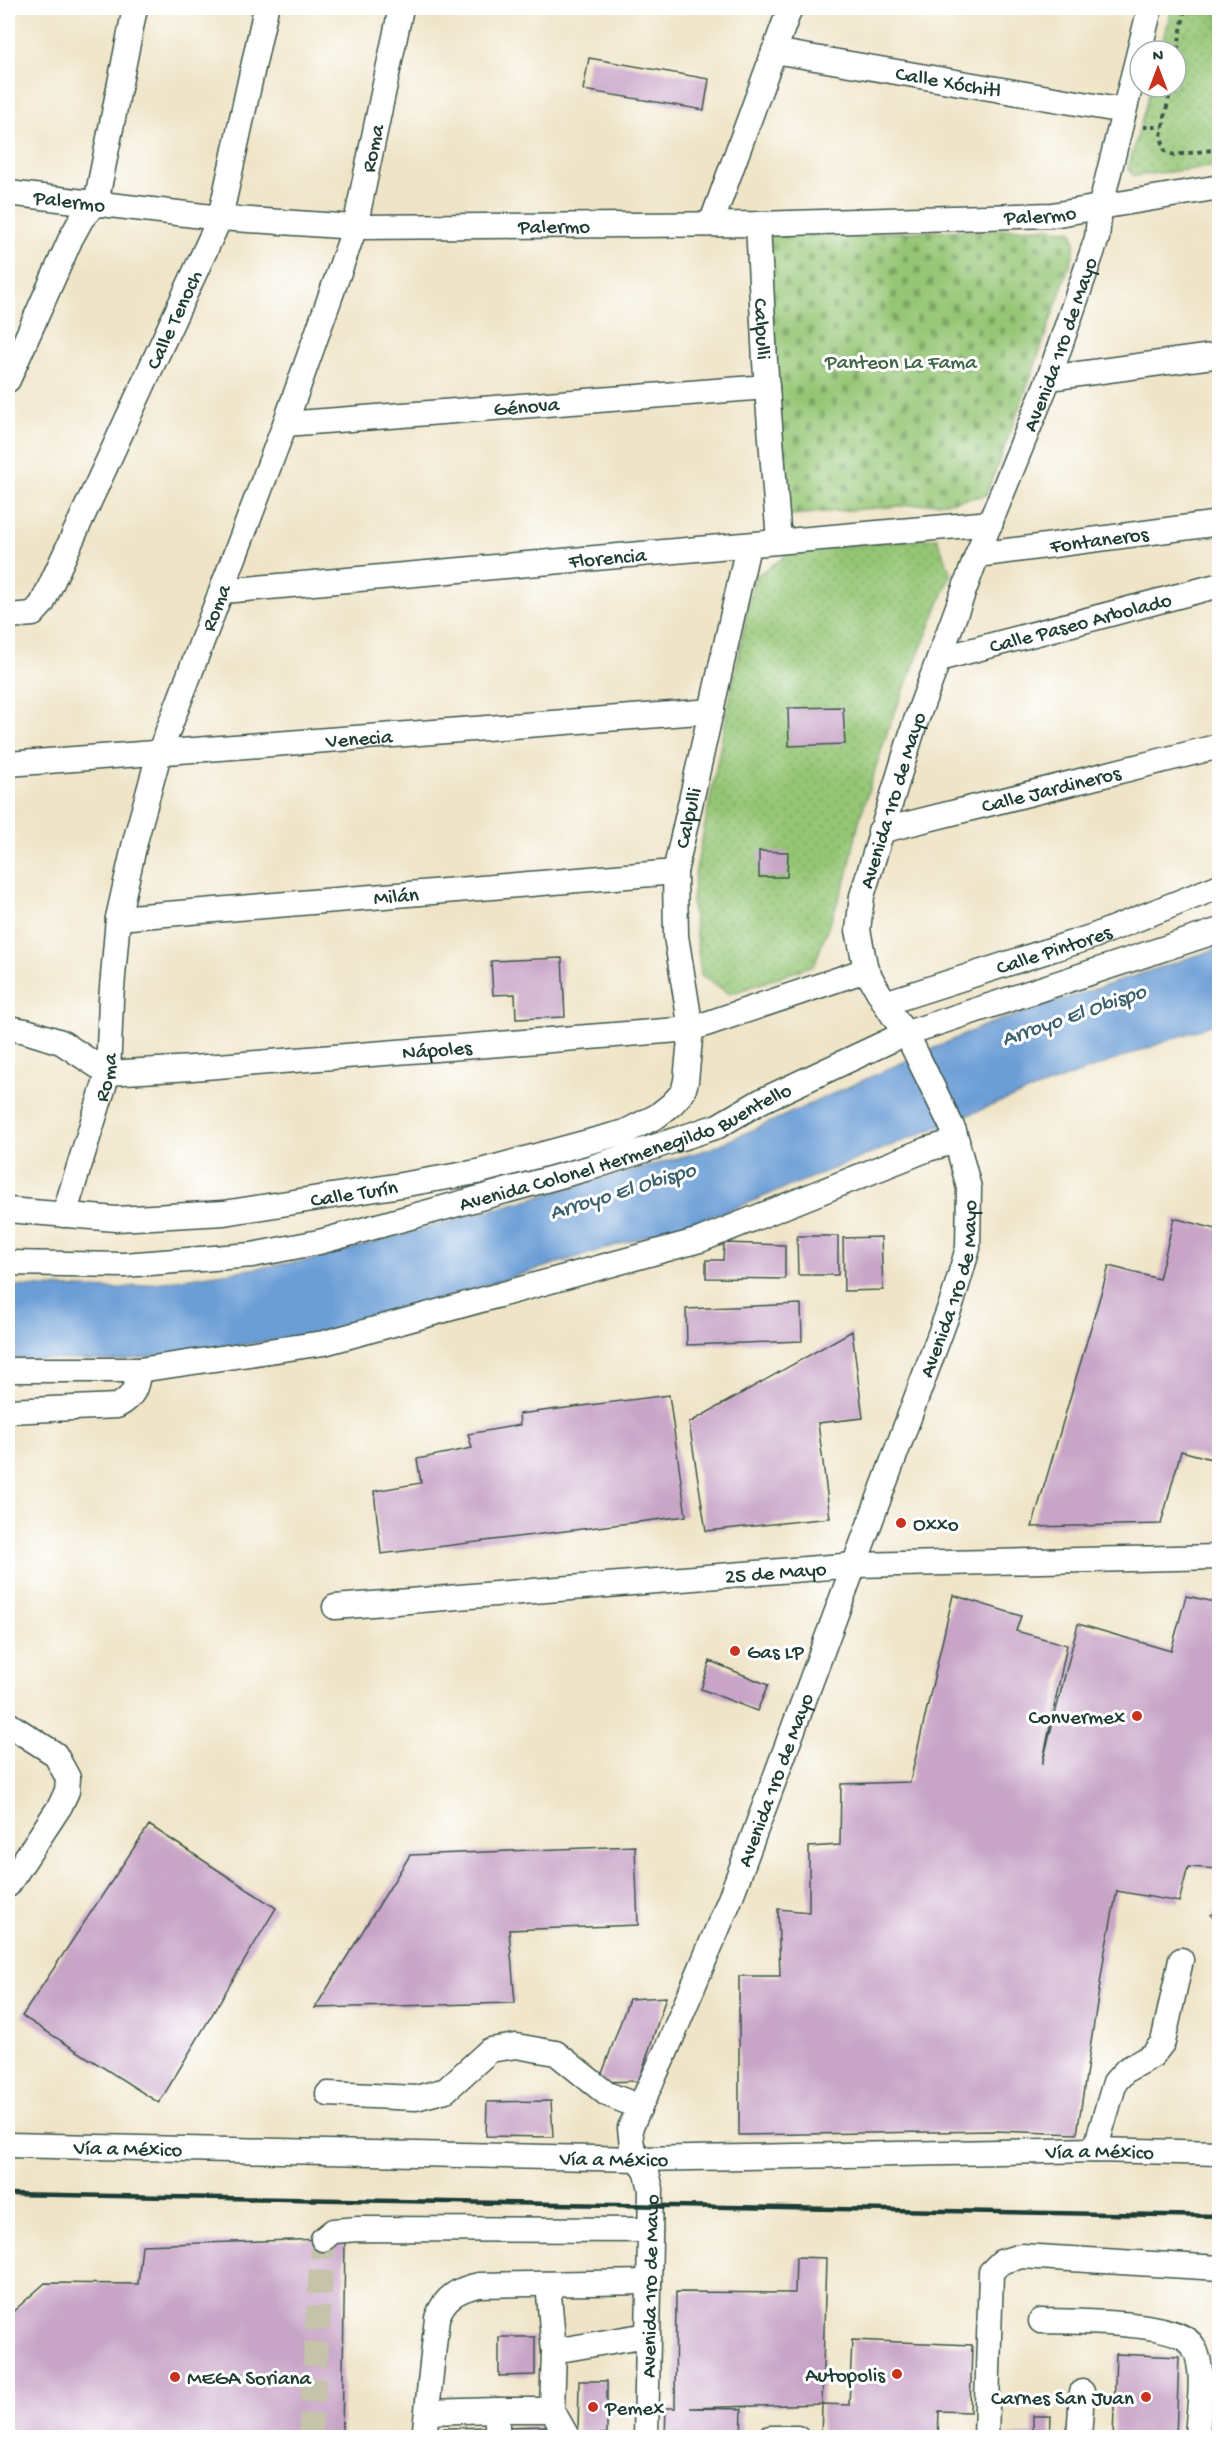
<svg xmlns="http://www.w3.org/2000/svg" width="1227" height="2445" font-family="'Gochi Hand',sans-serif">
	<defs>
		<pattern id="cemetery-stones" width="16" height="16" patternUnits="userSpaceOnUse" patternTransform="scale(1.5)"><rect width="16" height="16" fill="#95c675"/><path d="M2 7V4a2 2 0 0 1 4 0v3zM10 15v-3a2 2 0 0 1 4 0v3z" fill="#79a261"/></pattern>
		<pattern id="park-dots" width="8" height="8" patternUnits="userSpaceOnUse" patternTransform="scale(1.5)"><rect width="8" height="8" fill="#95c675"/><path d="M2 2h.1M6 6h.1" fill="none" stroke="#79a261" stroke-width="1.8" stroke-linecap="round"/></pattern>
	</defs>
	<rect width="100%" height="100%" fill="#fff"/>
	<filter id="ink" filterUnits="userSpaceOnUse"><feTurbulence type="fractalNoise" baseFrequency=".0167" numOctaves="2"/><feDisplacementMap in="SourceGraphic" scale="12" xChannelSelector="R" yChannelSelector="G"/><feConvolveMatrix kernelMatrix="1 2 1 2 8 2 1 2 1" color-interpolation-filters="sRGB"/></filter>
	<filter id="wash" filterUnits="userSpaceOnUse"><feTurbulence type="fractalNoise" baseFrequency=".008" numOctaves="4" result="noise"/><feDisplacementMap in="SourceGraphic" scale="24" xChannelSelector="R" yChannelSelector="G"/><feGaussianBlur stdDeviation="1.35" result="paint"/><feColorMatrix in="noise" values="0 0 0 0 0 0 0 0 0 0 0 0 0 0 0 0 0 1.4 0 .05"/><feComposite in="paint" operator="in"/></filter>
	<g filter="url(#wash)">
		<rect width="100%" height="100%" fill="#efe4c7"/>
		<!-- cemetery -->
		<path fill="url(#cemetery-stones)" stroke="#5a8254" stroke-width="1.5" d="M1047,228L1072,231L1075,242L1073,255L1032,374L986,495L948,502L780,516L766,236Z"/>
		<!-- park -->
		<path fill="url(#park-dots)" stroke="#5a8254" stroke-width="1.5" d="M1172,8H1219V166L1134,176L1128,169L1151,87H1176V51H1160Z
			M937,538L951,574L888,729L859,821L847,877L814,965L730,994L701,975L692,902L695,875L754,577L782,559L787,551Z"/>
		<!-- water -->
		<path fill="#6c9ed6" stroke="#466e85" stroke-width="1.5" d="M1219,948V1022L1000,1102L725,1212L325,1334L117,1361L8,1358V1286L116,1289L311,1260L710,1149L986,1025Z"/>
		<g id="blocks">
			<!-- building -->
			<path fill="#c8a4c7" d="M589,58L709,79L704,110L583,90Z
				M843,707L845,744L789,746L788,708Z
				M759,851L788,852L787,877H759Z
				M562,958L565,1017L516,1019L515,994L493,995L491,961Z
				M1174,1218L1220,1230V1446L1215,1460L1181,1451L1161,1524L1032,1527L1109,1266L1159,1279Z
				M797,1236H838V1275H798Z
				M881,1237L883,1290L844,1291L843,1238Z
				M724,1243L785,1245V1279L706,1278V1260H723Z
				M801,1304L802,1341L687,1345L686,1309Z
				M852,1331L863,1418L818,1423L830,1518L706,1531L689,1423Z
				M669,1395L686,1516L381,1554L374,1491L421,1483L417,1459L472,1448L468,1434L520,1425L519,1414Z
				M953,1595L1021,1616L1016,1631L1067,1645L1042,1765L1078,1624L1171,1651L1186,1596L1220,1603V1869L1188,1867L1179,1902L1117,1891L1105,1951L1077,2134L994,2131L739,2135V1976H780L778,1909L809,1912V1847L840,1845L841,1784L910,1782Z
				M710,1661L768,1685L757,1711L701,1689Z
				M149,1825L276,1908L159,2103L22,2016Z
				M635,1846L638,1925L509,1930L515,2003L315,2008L410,1855Z
				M1220,1910V1928L1211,1915Z
				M666,1997L639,2081L599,2082L629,1999Z
				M551,2101L553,2137L486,2136L487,2102Z
				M323,2239L345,2241L342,2438H8V2316L45,2283L138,2284L142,2245Z
				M796,2257L826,2258L822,2404L690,2408L742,2409L741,2438H665L666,2408H675L676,2292L795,2293Z
				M499,2337H535V2375L499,2376Z
				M852,2340L972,2345L970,2412L939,2411L938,2438H821L822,2404L849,2405Z
				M1116,2354L1179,2357L1176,2438H1113Z
				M579,2381H607V2434H578Z
				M1218,2389H1220V2438H1215Z
				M1033,2416H1051L1050,2438H1007V2435H1033Z
				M549,2426L556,2438H449L444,2428Z"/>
		</g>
	</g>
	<g filter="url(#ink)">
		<use href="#blocks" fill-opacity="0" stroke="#3e564a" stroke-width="1.5"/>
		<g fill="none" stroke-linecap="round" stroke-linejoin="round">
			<!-- minor-tunnel -->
			<path stroke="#c5c3aa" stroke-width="24" stroke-dasharray="24 12" stroke-linecap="butt" d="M310,2438L323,2239"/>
			<!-- minor casing -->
			<g stroke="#3e564a" stroke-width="27">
				<g id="minor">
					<path id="s1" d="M774,51L1124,111"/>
					<path id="s2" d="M8,193L220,218L355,227L758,224L1052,215L1220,187"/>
					<path d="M711,224L790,8"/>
					<path id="s3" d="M758,224L765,362L779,541"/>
					<path d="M1049,378L1220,355"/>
					<path d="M8,380L71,238L82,218L96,203L135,8"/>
					<path id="s4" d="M285,424L767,387"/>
					<path id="s5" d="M977,555L1220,523"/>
					<path id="s6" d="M223,591L991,523"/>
					<path id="s7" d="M8,616L33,614L42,604L220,218L266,8"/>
					<path id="s8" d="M939,659L1220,585"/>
					<path id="s9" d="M8,764L712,711"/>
					<path id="s10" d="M880,831L1220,746"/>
					<path id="s11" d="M118,918L675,872"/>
					<path id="s12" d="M885,1003L1094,936L1220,886"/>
					<path id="s13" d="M8,1028L26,1031L61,1042L108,1073L192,1068L691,1029L866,970"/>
					<path id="s14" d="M8,1210L116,1219L224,1213L395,1186L477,1172L625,1132L657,1116L672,1104L683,1092L686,1081L691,1029L676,936L675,872L748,546"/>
					<path id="s15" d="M64,1215L108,1073L111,1000L118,918L136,838L159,754L285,424L355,227L401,8"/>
					<path id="s16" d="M8,1263L124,1265L252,1255L319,1242L593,1167L718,1126L761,1101L904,1034L1220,930"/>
					<path d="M8,1370H139L324,1343L700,1240L928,1149L957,1141"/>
					<path d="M8,1411L117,1406C134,1397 136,1388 139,1370"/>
					<path id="s17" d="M335,1607L855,1565L1220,1557"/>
					<path d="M8,1724L55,1754L68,1778L67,1791L60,1806L8,1885"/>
					<path d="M328,2094L416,2098L446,2090L490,2050L516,2046L556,2053L607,2094L640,2107"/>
					<path id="s18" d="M8,2145L639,2159L1095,2150L1220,2153"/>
					<path d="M1095,2150L1115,2082L1126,2070L1153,2055L1163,2042L1181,1960"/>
					<path d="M323,2239L333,2231L358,2229L650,2230"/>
					<path d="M548,2284L554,2351"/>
					<path d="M1041,2321C1071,2322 1178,2320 1193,2346C1207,2369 1198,2411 1197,2438"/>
					<path d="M552,2410L568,2438"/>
					<path d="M428,2412L497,2410"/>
					<path d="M424,2438L437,2318C444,2297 459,2289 479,2285L649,2282"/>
					<path d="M497,2438V2410H552L554,2351L647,2335"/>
					<path id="s19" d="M646,2438L651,2189L647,2173L632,2146L630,2128L666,2051L730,1899L953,1299L968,1248L969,1188L954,1131L911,1043L885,1003L866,970L858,930L862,896L914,726L977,555L1049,378L1097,238L1100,208L1150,8"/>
					<path d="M770,2438H797"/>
					<path d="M986,2438L991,2272L1001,2262L1021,2256L1220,2268"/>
					<path d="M1079,2438L1082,2392"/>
				</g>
			</g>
			<!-- path -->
			<path stroke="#3e564a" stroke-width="4" stroke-dasharray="4.5 4.5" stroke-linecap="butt" d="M1176,59L1185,8
				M1171,87L1161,136L1165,151L1174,155L1220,149
				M1143,127H1163"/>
			<!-- minor -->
			<use href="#minor" stroke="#fff" stroke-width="24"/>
			<!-- rail -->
			<path stroke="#1f3d34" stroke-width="4.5" d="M8,2194L1220,2216"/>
		</g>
	</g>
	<!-- markers -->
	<g fill="#c8321e" stroke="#fff" stroke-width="2">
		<circle cx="901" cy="1523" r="6"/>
		<circle cx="735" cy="1651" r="6"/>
		<circle cx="1137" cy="1716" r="6"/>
		<circle cx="897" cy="2374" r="6"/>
		<circle cx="175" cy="2377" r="6"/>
		<circle cx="1146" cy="2397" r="6"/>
		<circle cx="593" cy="2407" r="6"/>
	</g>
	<g text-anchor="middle" stroke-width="6" stroke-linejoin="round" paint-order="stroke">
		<!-- street labels -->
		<g font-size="21" fill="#1f3d34" stroke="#fff">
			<text dy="7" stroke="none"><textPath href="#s1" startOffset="177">Calle Xóchitl</textPath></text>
			<text dy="7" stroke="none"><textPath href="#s15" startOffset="1116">Roma</textPath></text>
			<text dy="7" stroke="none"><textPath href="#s2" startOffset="62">Palermo</textPath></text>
			<text dy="7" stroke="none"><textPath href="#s2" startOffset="1034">Palermo</textPath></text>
			<text dy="7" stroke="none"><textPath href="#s2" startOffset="548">Palermo</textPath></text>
			<text dy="7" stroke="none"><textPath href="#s7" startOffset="352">Calle Tenoch</textPath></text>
			<text dy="7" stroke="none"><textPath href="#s3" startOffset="105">Calpulli</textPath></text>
			<text dy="7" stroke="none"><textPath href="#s19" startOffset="2222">Avenida 1ro de Mayo</textPath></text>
			<text dy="7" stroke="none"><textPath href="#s4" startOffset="242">Génova</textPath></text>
			<text dy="7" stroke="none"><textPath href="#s5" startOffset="123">Fontaneros</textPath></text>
			<text dy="7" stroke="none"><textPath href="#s6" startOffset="386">Florencia</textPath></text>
			<text dy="7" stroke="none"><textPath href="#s15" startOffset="630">Roma</textPath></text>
			<text dy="7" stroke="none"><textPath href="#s8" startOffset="146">Calle Paseo Arbolado</textPath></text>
			<text dy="7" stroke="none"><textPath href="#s9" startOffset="352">Venecia</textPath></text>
			<text dy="7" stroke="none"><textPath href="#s10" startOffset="176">Calle Jardineros</textPath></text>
			<text dy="7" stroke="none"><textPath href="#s19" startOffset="1736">Avenida 1ro de Mayo</textPath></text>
			<text dy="7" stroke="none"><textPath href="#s14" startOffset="975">Calpulli</textPath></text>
			<text dy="7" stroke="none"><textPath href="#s11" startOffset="279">Milán</textPath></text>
			<text dy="7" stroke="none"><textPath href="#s12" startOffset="177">Calle Pintores</textPath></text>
			<text dy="7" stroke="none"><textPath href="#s13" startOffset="441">Nápoles</textPath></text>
			<text dy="7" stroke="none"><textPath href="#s15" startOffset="144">Roma</textPath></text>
			<text dy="7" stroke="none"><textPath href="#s16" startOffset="634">Avenida Colonel Hermenegildo Buentello</textPath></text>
			<text dy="7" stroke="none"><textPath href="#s14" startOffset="348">Calle Turín</textPath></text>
			<text dy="7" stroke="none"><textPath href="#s19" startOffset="1214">Avenida 1ro de Mayo</textPath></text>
			<text dy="7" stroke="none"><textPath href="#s17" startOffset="442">25 de Mayo</textPath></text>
			<text dy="7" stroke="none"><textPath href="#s19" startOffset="692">Avenida 1ro de Mayo</textPath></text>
			<text dy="7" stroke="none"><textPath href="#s18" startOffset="120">Vía a México</textPath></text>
			<text dy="7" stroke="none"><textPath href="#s18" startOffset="1092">Vía a México</textPath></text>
			<text dy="7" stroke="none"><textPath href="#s18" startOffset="606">Vía a México</textPath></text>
			<text dy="7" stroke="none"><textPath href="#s19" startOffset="152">Avenida 1ro de Mayo</textPath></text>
		</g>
		<!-- park labels -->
		<g font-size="21" fill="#426648" stroke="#fff">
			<text x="901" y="368">Panteon La Fama</text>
		</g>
		<!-- poi labels -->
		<g font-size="21" fill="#1f3d34" stroke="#fff" text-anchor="start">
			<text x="913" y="1530">Oxxo</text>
			<text x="747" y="1658">Gas LP</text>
			<text x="1125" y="1723" text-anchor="end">Convermex</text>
			<text x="885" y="2381" text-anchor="end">Autopolis</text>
			<text x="187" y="2384">MEGA Soriana</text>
			<text x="1134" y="2404" text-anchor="end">Carnes San Juan</text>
			<text x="605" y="2414">Pemex</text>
		</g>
		<!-- water labels -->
		<g font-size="22" font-style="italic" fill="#3a5f6d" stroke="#fff">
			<text transform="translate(1073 1013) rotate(-19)" y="8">Arroyo El Obispo</text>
			<text transform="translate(622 1189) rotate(-17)" y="8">Arroyo El Obispo</text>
		</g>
	</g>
	<!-- margin -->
	<rect width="1227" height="2445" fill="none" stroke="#fff" stroke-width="30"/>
	<!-- north arrow -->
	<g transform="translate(1158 69)"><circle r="28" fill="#ffffff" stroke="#a5b1ae" stroke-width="1.5"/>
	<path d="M0-4.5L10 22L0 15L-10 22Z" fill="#c8321e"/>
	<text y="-9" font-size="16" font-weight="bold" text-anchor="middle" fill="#1f3d34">N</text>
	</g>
</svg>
